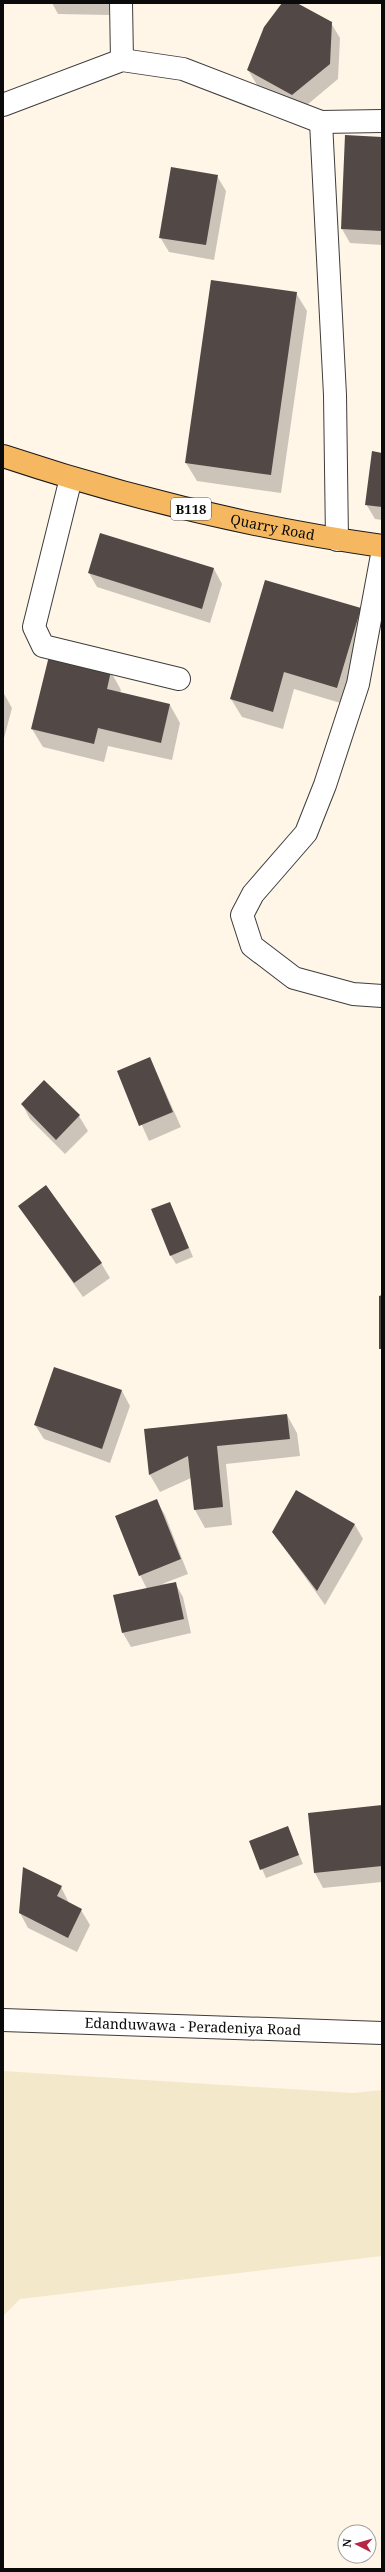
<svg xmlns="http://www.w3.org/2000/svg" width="385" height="2572" font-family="'Noto Serif',serif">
	<rect width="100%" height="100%" fill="#fff6e8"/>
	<!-- farmland -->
	<path fill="#f3e8ca" d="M3,2071L353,2093L382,2090V2256L20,2299L3,2316Z"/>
	<!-- shadow -->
	<path fill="#0003" d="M52,3H110L109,15L58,14Z
		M284,3H295L331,23L340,38L338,79L301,110L257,85L248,70Z
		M382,138V245L350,243L342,229Z
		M217,176L226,191L214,260L169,252L160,237Z
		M296,293L307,311L281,493L197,481L186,463Z
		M382,454V520L375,519L366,504Z
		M214,569L222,584L210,623L97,587L89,573Z
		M360,609L370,627L347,705L294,689L283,729L242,717L231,699Z
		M111,672L121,690L120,693L170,705L180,723L172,760L108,746L104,762L43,747L32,729Z
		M3,692L12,708L3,742Z
		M150,1058L181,1127L149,1141L118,1072Z
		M44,1081L79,1116L88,1131L65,1154L30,1119L22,1104Z
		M170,1203L193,1257L176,1264L171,1256Z
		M19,1206L101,1263L110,1278L83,1297Z
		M55,1368L122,1391L130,1406L110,1463L44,1439L35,1425Z
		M287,1415L297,1433L300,1456L226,1464L232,1525L205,1528L195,1510L191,1478L160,1492L150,1475L145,1429Z
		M156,1500L165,1515L188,1574L162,1584L175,1583L183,1597L191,1633L131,1647L123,1633L147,1589L140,1575Z
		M355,1525L363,1539L325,1605L273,1532Z
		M382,1806V1882L323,1888L315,1873L309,1814Z
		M287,1827L303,1864L266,1878L250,1841Z
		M61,1887L69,1903L81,1910L90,1925L77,1952L28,1928L20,1913Z"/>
	<!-- building -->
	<path fill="#524947" d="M282,3H297L332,22L330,64L292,95L247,70L264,27Z
		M345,135L382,137V231L341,229Z
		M171,167L218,175L206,245L159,238Z
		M211,280L297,292L271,475L185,463Z
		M372,451L382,453V507L365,505Z
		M100,533L214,568L202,609L88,573Z
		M265,580L361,608L337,688L284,672L273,712L230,699Z
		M49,656L111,671L107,689L170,704L161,743L98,728L94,744L31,729Z
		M150,1057L173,1112L139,1126L117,1071Z
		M44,1080L80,1115L56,1140L21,1104Z
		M46,1185L102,1263L74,1283L18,1206Z
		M170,1202L189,1248L170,1256L151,1209Z
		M382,1295V1349H379V1296Z
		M54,1367L122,1390L102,1449L34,1425Z
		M287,1414L290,1439L217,1446L223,1507L194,1510L188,1456L149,1475L144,1429Z
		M296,1490L355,1524L317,1591L272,1532Z
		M157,1499L181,1559L139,1576L115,1516Z
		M176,1582L184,1619L122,1633L113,1595Z
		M382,1805V1866L314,1873L308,1813Z
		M288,1826L299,1855L260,1870L249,1841Z
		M23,1867L62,1886L57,1896L82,1909L68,1938L19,1913Z"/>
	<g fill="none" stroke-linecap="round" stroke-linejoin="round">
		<!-- minor casing -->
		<g stroke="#3d3d3d" stroke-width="24">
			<g id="minor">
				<path d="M121,3L122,60"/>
				<path d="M3,105L122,60L183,69L321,122L382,121"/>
				<path d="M321,122L335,395L337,540"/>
				<path d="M71,478L34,627L43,646L179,679"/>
				<path d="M382,555L358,684L325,785L306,833L253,894L242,915L252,946L294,978L353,994L382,996"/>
				<path id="s1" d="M3,2020L382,2033"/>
			</g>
		</g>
		<!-- major casing -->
		<g stroke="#1b1b1b" stroke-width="24">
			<g id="major">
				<path id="s2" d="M3,456C126,497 254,528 382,546"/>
			</g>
		</g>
		<!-- minor -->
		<use href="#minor" stroke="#fff" stroke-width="22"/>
		<!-- major -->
		<use href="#major" stroke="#f5b861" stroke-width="22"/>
	</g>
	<g text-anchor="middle" stroke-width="4" stroke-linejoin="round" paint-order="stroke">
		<!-- shield labels -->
		<rect fill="#fff" stroke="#545454" stroke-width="1" x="171" y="498" width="40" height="22" rx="3"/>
		<g font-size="13" font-weight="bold" fill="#0a0a0a">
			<text x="191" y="514">B118</text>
		</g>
		<!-- street labels -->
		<g font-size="14" fill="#0a0a0a" stroke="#fff">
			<text dy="5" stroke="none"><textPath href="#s2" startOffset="279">Quarry Road</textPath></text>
			<text dy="5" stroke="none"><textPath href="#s1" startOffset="190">Edanduwawa - Peradeniya Road</textPath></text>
		</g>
	</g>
	<!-- border -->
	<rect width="385" height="2572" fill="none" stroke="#0a0a0a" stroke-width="8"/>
	<!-- north arrow -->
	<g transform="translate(357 2544) rotate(276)"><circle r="19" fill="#ffffff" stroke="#9d9d9d"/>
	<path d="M0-3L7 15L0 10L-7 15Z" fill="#b62746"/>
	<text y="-6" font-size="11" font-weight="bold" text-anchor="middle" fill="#0a0a0a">N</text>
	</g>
</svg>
